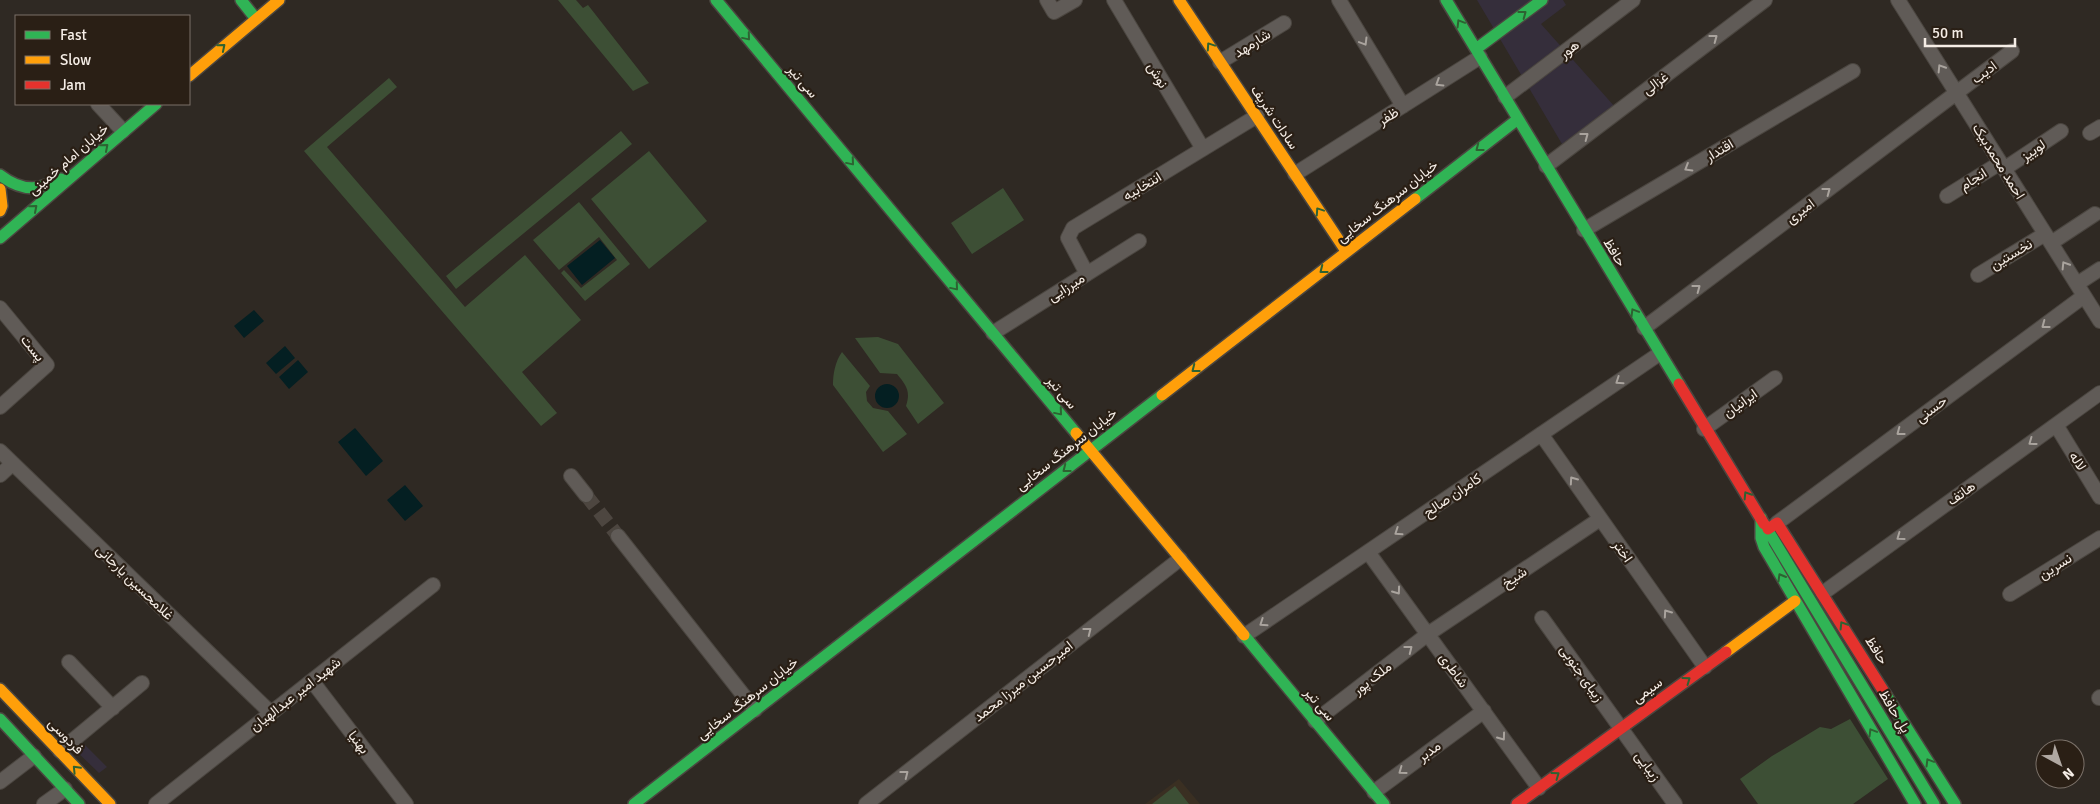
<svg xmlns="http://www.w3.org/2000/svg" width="2100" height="804" font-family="Signika,Vazirmatn,sans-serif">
	<rect width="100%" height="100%" fill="#2f2923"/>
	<!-- commercial -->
	<path fill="#352e3b" d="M1477,0H1563L1566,5L1541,24L1615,107L1562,144Z
		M83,743L107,767L99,773L75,750V748Z"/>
	<!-- education -->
	<path fill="#3a2f22" d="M1179,779L1200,804H1145Z"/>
	<!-- green -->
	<path fill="#3d4f35" d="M558,0H576L583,8L588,5L649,83L633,91Z
		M389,78L397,87L327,147L465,307L525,255L581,320L522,372L557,413L541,426L304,151Z
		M621,131L632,144L456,289L446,276Z
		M649,151L707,221L649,269L591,199Z
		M1003,188L1024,220L972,254L951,223Z
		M579,202L630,264L585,301L561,273L564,270L581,288L617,260L599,237L559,270L533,240Z
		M878,337L898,344L944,403L918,424L906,406C911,391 906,385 897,374L880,373L855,338Z
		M842,352L870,386L866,392L867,401L873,408L888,411L907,434L883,452L833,385C833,374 835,362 842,352Z
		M1850,719L1888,779L1853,804H1758L1740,779L1772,756L1820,727L1831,729Z
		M1175,786L1189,804H1152Z"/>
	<!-- water -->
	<path fill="#041f22" d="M600,240L615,258L582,285L567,266Z
		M254,310L264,321L244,338L234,326Z
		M285,346L295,358L276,374L266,363Z
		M298,360L308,372L289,389L279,377Z
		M875 396a12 12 0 1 1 24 0a12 12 0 1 1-24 0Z
		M355,428L383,461L366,476L338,442Z
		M405,485L423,506L405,521L387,500Z"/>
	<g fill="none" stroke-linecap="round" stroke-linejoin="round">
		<!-- street-tunnel -->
		<path stroke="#4d4640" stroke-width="14" stroke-dasharray="14 7" stroke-linecap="butt" d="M586,495L618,536"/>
		<!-- street casing -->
		<g stroke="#4b4640" stroke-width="16">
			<path id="street" d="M1047,0L1054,12L1075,0
				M1114,0L1203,149
				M1339,0L1403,106
				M1898,0L2100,321
				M1220,62L1284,23
				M1505,97L1633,0
				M98,104L123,131
				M2090,133L2100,127
				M1546,166L1765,0
				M2004,169L2061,131
				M1295,174L1480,57
				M1947,196L2000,163
				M1584,230L1853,71
				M2051,243L2095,214
				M1087,274L1068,238L1073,228L1257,116
				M1978,275L2045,234
				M2077,284L2100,269
				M0,308L47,365L0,407
				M1644,328L2012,51
				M993,333L1139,241
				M2056,425L2100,497
				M1704,429L1775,378
				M1541,434L1705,667
				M0,451L271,713
				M0,475L12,464
				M571,476L586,495
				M1777,523L2084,296
				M618,536L755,710
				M1368,552L1539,788
				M1823,593L2100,393
				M2010,594L2100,538
				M1542,618L1675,804
				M1244,636L1659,354
				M69,662L113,708
				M312,681L406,804
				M2099,698L2100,697
				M1315,721L1428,634L1600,519
				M60,751L142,683
				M0,782L34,756
				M1374,792L1484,711
				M44,804L65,789
				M156,804L433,585
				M866,804L1180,559"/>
		</g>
		<!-- fast casing -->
		<g stroke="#4b4640" stroke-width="14">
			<path id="fast" d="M241,0L256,19
				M716,0L1076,433
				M1446,0L1679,384
				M1476,49L1542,0
				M0,175C13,185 29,192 46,185C51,183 55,180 61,179
				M1415,199L1518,119
				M0,238L156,104
				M1761,518V538L1764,547L1915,804
				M1764,524L1934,804
				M1244,635L1384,804
				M1886,695L1955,804
				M0,719L79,804
				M634,804L1162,395"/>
		</g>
		<!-- slow casing -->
		<g stroke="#4b4640" stroke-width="14">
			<path id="slow" d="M1179,0L1346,251
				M189,76L279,0
				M0,189L2,206L0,211
				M1162,395L1415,199
				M1076,433L1244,635
				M1726,652L1795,601
				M0,689L110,804"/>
		</g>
		<!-- jam casing -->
		<g stroke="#4b4640" stroke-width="14">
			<path id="jam" d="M1679,384L1764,524
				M1768,529L1777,523L1886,695
				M1517,804L1726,652"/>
		</g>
		<!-- street -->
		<use href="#street" stroke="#605b57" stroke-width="14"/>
		<!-- fast -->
		<use href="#fast" stroke="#30b455" stroke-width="11"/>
		<!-- slow -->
		<use href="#slow" stroke="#ff9f0a" stroke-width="11"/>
		<!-- jam -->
		<use href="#jam" stroke="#e5322d" stroke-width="11"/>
	</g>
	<!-- one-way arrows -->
	<defs><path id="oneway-chevron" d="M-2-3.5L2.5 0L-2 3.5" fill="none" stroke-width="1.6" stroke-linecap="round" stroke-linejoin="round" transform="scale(1.25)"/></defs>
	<g stroke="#2d6232">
		<use href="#oneway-chevron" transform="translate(1523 14) rotate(-37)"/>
		<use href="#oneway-chevron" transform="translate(1460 23) rotate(-121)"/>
		<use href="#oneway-chevron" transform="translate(747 37) rotate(50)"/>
		<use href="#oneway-chevron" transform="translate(1210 46) rotate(-124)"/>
		<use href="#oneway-chevron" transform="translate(222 47) rotate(-40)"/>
		<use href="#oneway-chevron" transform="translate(105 147) rotate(-41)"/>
		<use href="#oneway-chevron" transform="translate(1479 148) rotate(142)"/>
		<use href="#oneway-chevron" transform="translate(851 162) rotate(50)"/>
		<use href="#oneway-chevron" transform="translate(34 208) rotate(-41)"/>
		<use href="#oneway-chevron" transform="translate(1319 211) rotate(-124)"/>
		<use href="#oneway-chevron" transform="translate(1323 270) rotate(142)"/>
		<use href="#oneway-chevron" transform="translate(955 287) rotate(50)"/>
		<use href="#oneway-chevron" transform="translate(1634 312) rotate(-121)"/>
		<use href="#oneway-chevron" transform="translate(1195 369) rotate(142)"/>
		<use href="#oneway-chevron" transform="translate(1059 412) rotate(50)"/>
		<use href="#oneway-chevron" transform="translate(1066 469) rotate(142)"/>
		<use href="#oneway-chevron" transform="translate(1747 495) rotate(-122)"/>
		<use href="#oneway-chevron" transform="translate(1781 577) rotate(-120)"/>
		<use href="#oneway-chevron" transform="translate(1843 625) rotate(-122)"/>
		<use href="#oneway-chevron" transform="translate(1687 680) rotate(-36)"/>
		<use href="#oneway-chevron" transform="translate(1872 732) rotate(-121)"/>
		<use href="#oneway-chevron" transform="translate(1929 762) rotate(-121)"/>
		<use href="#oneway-chevron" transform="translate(76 769) rotate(-134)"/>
		<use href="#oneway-chevron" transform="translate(1556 775) rotate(-36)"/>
	</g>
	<g stroke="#aaa49e">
		<use href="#oneway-chevron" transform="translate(1714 38) rotate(-37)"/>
		<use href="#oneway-chevron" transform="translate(1364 42) rotate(59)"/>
		<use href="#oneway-chevron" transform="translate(1941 68) rotate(-122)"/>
		<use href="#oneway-chevron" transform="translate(1439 83) rotate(148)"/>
		<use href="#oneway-chevron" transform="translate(1585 136) rotate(-37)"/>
		<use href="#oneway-chevron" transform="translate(1688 168) rotate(149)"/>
		<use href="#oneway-chevron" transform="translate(1827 191) rotate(-37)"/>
		<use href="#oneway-chevron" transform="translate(2065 265) rotate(-122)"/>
		<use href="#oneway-chevron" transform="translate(1697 288) rotate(-37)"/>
		<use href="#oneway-chevron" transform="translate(2045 325) rotate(143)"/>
		<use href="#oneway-chevron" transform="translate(1619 381) rotate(146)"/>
		<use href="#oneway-chevron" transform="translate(1900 432) rotate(143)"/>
		<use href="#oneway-chevron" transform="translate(2032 442) rotate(144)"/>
		<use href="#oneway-chevron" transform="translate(1573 480) rotate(-125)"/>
		<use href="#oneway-chevron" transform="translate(1398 532) rotate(146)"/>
		<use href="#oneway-chevron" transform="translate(1900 537) rotate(144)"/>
		<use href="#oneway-chevron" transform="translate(1397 591) rotate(54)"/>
		<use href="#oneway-chevron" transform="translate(1667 613) rotate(-125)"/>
		<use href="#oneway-chevron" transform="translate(1263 623) rotate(146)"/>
		<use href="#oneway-chevron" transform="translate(1088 631) rotate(-38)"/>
		<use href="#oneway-chevron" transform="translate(1409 649) rotate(-38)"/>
		<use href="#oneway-chevron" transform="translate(1502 737) rotate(54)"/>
		<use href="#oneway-chevron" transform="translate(1402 771) rotate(144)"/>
		<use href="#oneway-chevron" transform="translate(905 774) rotate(-38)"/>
	</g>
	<g text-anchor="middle" stroke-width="4.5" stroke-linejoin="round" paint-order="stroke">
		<!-- street labels -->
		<g font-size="14" fill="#f5ede6" stroke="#2a1f15">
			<text transform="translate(1252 43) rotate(-32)" y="5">شارمهد</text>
			<text transform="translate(1569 49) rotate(-37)" y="5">هور</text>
			<text transform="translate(1984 72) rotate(-37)" y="5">ادیب</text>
			<text transform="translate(1158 75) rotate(59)" y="5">نوش</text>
			<text transform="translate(803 81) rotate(50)" y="5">سی تیر</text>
			<text transform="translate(1655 83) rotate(-37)" y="5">غزالی</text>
			<text transform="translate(1388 116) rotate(-32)" y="5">ظفر</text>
			<text transform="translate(1275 117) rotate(56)" y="5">سادات شریف</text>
			<text transform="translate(1719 150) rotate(-31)" y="5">اقتدار</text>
			<text transform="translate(2033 150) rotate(-34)" y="5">لوییز</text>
			<text transform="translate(68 159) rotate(-41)" y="5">خیابان امام خمینی</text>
			<text transform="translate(1999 161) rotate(58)" y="5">احمد محمدبیک</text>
			<text transform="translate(1973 179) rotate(-32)" y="5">انجام</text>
			<text transform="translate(1142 186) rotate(-31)" y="5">انتخابیه</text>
			<text transform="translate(1387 201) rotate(-38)" y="5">خیابان سرهنگ سخایی</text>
			<text transform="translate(1800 211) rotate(-37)" y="5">امیری</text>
			<text transform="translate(1615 252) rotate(59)" y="5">حافظ</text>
			<text transform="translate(2011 254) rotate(-31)" y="5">نخستین</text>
			<text transform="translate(1066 287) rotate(-32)" y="5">میرزایی</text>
			<text transform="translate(33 348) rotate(51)" y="5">پست</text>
			<text transform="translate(1062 392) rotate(50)" y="5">سی تیر</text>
			<text transform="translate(1740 403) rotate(-36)" y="5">ایرانیان</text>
			<text transform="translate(1931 409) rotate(-37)" y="5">حسنی</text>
			<text transform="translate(1066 449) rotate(-38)" y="5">خیابان سرهنگ سخایی</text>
			<text transform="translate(2078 461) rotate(58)" y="5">لاله</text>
			<text transform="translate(1961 493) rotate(-36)" y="5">هاتف</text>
			<text transform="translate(1452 495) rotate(-34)" y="5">کامران صالح</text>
			<text transform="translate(1623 551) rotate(55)" y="5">اختر</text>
			<text transform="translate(2055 566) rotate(-32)" y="5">نسرین</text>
			<text transform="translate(1514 577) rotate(-34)" y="5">شیخ</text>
			<text transform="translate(135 582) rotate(44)" y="5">غلامحسین یارجانی</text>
			<text transform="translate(1877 650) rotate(58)" y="5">حافظ</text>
			<text transform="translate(1454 670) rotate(54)" y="5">شاطری</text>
			<text transform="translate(1582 673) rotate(55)" y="5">زیبای جنوبی</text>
			<text transform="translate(1372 678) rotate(-38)" y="5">ملک پور</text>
			<text transform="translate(1023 681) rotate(-38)" y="5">امیرحسین میرزا محمد</text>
			<text transform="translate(1647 690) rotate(-36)" y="5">سیمی</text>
			<text transform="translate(295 694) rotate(-38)" y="5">شهید امیر عبدالهیان</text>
			<text transform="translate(747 698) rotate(-38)" y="5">خیابان سرهنگ سخایی</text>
			<text transform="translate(1320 704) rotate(50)" y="5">سی تیر</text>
			<text transform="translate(1895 711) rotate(59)" y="5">پل حافظ</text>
			<text transform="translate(66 736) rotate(46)" y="5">فردوسی</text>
			<text transform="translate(359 742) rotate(53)" y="5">بهنیا</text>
			<text transform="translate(1429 751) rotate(-36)" y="5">مدبر</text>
			<text transform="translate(1648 766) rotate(54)" y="5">زیبایی</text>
		</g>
	</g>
	<!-- legend -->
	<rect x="15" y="15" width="175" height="90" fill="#2a1f15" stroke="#7b7169"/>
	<rect x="25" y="31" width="25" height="8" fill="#30b455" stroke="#7b7169"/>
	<text x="60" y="40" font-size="15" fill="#f5ede6">Fast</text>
	<rect x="25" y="56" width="25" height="8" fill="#ff9f0a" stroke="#7b7169"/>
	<text x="60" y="65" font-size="15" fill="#f5ede6">Slow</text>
	<rect x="25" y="81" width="25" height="8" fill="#e5322d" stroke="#7b7169"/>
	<text x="60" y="90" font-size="15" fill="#f5ede6">Jam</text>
	<!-- north arrow -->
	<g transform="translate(2060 764) rotate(140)"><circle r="24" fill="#2a1f15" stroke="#7b7169"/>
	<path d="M0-4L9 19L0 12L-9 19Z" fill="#b0a8a2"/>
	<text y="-8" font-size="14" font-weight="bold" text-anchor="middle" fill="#f5ede6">N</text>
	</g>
	<!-- scale -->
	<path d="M1925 38v8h90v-8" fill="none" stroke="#f5ede6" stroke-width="2.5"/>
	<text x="1932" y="38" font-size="15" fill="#f5ede6" stroke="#2a1f15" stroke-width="4" paint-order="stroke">50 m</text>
</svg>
